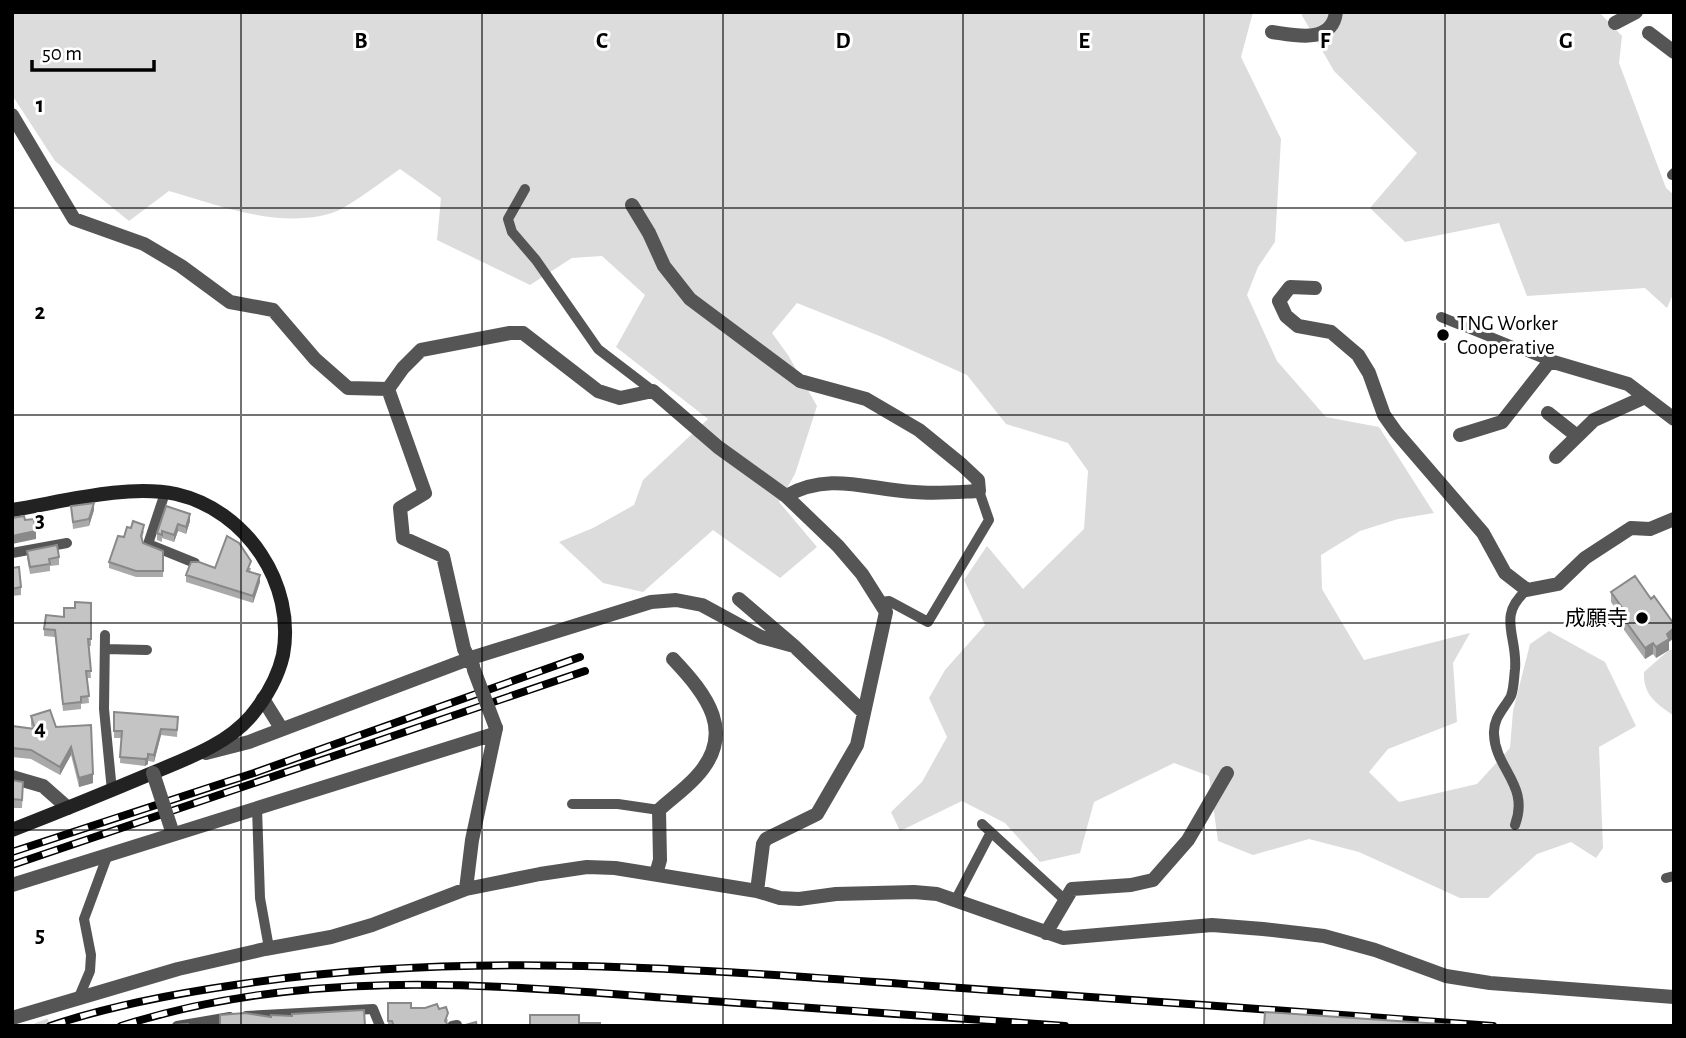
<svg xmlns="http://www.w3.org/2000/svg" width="1686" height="1038" font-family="'Alegreya Sans','Noto Sans JP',sans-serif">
	<rect width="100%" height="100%" fill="#fff"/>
	<!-- green -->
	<path fill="#dcdcdc" d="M12,12H1253L1241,57L1281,139L1275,242L1258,267L1247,295L1277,361L1326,417L1379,427L1434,513L1398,519L1360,531L1321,555L1322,589L1364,660L1470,633L1453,663L1457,722L1388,749L1369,772L1399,802L1477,784L1510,748L1513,711L1530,644L1549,631L1605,662L1636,726L1599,747L1603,848L1596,858L1571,842L1537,854L1488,898H1460L1359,852L1309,839L1253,855L1218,841L1209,776L1174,763L1094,802L1080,853L1040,862L1005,823L962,801L900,831L891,812L922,782L947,737L929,698L945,670L985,625L964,580L987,546L1023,589L1084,529L1088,471L1068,443L1006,424L967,375L882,337L797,303L772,333L788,355L817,406L795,474L779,502L817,547L780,578L713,530L643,592L603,583L559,542L593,528L634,505L643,480L708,419L616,347L645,295L602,256L572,258L530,285L437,240L441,198L400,169C384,180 348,208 332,213C280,229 220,206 169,191L129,221L55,161L12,95Z
		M1300,12H1599L1622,36L1619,63L1666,188L1674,195V292L1667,308L1645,288L1527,296L1499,223L1405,242L1370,208L1417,153L1334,71Z
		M1669,650H1674V716C1656,703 1643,695 1644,672Z"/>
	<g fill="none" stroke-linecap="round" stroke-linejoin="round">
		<!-- street-tunnel -->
		<path stroke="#d9d9d9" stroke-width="14" stroke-dasharray="14 7" stroke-linecap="butt" d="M41,1021L43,1026"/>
		<!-- lane -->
		<path stroke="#555" stroke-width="10" d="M1672,175L1674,173
			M525,189L508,219L512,232L536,260L598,349L653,391
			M1441,317L1550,361
			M165,493L148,544L195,563
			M12,553L67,543
			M881,602L889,601L928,622L989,520L979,491
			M105,635L104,709L112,791
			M105,649L147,650
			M572,804H618L659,810
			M257,808L260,898L269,948
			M982,824L1065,900
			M1515,825C1530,785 1495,769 1494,734C1493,718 1504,709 1511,696C1514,688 1514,677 1515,669C1518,636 1496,616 1527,590
			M1666,878L1674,876
			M955,901L991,832
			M79,997L90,971L91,955L84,919L108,854
			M246,1016L373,1009L380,1026
			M177,1026L230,1017
			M452,1026L457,1025"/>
		<!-- street -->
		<path stroke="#555" stroke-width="14" d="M1615,23L1636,12
			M1272,32C1294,35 1332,45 1336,12
			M1649,33L1674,52
			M12,115L74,219L144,244L181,266L230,302L273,310L315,359L348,388L388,389
			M632,205L649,233L664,266L690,299L800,381L866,399L919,430L962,465L978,480L979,491C958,492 935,494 914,492C869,490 830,471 786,496
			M1315,288L1290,287L1279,301L1286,316L1298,326L1331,332L1358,355L1369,373L1384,415L1396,432L1483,533L1505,573L1527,590L1558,584L1585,558L1631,528L1650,529L1674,519
			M388,389L403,368L421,350L510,333H523L598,391L620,398L653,391L718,447L786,496L838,546L862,574L886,612L857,745L817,814L766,839L763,844L757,891
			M388,389L425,493L400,508L403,538L443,556L464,649L473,666
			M1548,413L1577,436
			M1460,435L1502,422L1550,361L1628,384L1674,419
			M1556,457L1594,420L1645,397
			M739,599L794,646L863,712
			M263,699L281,728
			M206,753L249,742L471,658L651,602L676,600L702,605L761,637L794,646
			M12,777L43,786L68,808
			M656,874L660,860L659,810C671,799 685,789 696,777C737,733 707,695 673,659
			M12,885L494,734
			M466,889L472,840L496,728
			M1046,933L1072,889L1131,885L1153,880L1188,840L1227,773
			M12,1018L178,969L265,949L331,937L372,925L466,889L540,874L587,867L615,868L757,891L780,898L799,899L836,894L914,892L937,894L1063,938L1212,925L1263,929L1324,936L1375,950L1446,976L1490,983L1674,997"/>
		<!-- secondary -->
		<path stroke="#222" stroke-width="14" d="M12,510C62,502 126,484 176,494C247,510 296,585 283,655C278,677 265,699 251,716C225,746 185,759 150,774C105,793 58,812 12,830"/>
		<!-- rail casing -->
		<g stroke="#000" stroke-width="8">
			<path id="rail" d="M12,852L254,773L580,657
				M12,865L585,671
				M50,1026C109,1006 173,994 235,985C456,951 682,968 904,984C1100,998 1297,1011 1493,1026
				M121,1026C302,968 483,984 668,998C801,1007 933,1016 1065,1026"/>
		</g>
		<!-- rail -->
		<use href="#rail" stroke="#fff" stroke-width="5" stroke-dasharray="16" stroke-linecap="butt"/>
		<!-- street-bridge -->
		<path stroke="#555" stroke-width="14" d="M474,670L496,728
			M153,773L173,834"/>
	</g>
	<!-- wall -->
	<path fill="#a9a9a9" d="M71,506L94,510L89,526L73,529Z
		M166,506L190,521L186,534L178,531L174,542L162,538V542L157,540V533Z
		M144,531L142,539L143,543L163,551V577H136L109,568V562L124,537Z
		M27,551L59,557V565L50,566V571L30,574L27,558Z
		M12,568L21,587V595L12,596Z
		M215,568H251L250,572L260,582L253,603L186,582V575Z
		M1611,592L1669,642V650L1656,658L1653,654L1645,659L1624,630V621L1611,602Z
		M91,603V646H89L91,678H87L89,703L81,704V709L63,711L55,637L44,636V629L64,617L75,608Z
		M114,712L178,717L177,737L161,735L154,762L148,761V764L145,766L120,763L121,738H114Z
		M31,716L56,727L91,725L93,783L79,787L71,755L60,775L31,759L12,757V726L32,729L31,725Z
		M12,780L23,790L22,808H12Z
		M388,1003L411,1008L439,1009L448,1020L447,1023L449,1026H388Z"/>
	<!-- shaded-wall -->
	<path fill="#898989" d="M94,503V510L89,526V519Z
		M190,514V521L186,534V527Z
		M178,524V531L174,542V535Z
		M36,531V539L12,544V536Z
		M260,575V582L253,603V596Z
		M1674,628V638L1669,642V650L1656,658V647L1667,634Z
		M1653,643V654L1645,659V648Z
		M161,729V735L154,762V755Z
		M71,747V755L60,775V767Z
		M148,758V764L145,766V759Z
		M93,774V783L79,787V778Z"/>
	<!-- building -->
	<path fill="#c4c4c4" stroke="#898989" stroke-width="2" d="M94,503L89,519L73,522L71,506Z
		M166,506L190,514L186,527L178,524L174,535L162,531V535L157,533Z
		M24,516L25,520L34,519L36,531L12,536V518Z
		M133,521L144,525L141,536L143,543L163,551V571H136L109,562L118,536L124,537L127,527L131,528Z
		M227,536L239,543L251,561L247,571L260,575L253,596L186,575L191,562H199L215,568Z
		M57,545L59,557L49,559L50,564L30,567L27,551Z
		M19,567L21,587L12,589V568Z
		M1635,576L1651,599L1654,596L1674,624V628L1667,634L1669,639L1656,647L1653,643L1645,648L1624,619L1628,616L1611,592Z
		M75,602L91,603V639H88L91,671H86L89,696L81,697V702L63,704L55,630L44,629L46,615L64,617V608H75Z
		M50,710L56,727L91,725L93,774L79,778L71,747L60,767L31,750L12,748V726L35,729L31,716Z
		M114,712L178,717L177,730L161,729L154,755L148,754V758L145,759L120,757L122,731H114Z
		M12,780L23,782L22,800L12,799Z
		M388,1003H411V1008H425L437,1004L439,1009L446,1007L448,1013L445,1021L449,1026H394L392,1021H388Z
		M364,1010L365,1026H220V1015L245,1013L271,1017V1015L292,1016V1014Z
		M1265,1012L1471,1026H1264Z
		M530,1015H579V1026H530Z
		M476,1022L477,1026H462Z
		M581,1023H600V1026H581Z
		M188,1024L189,1026H173V1025Z"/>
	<!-- grid -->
	<path fill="none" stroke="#000" stroke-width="2" stroke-opacity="0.55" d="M241,12V1026M482,12V1026M723,12V1026M963,12V1026M1204,12V1026M1445,12V1026M12,208H1674M12,415H1674M12,623H1674M12,830H1674"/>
	<!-- markers -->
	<g fill="#000" stroke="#fff" stroke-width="2.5">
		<circle cx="1443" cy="335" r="7"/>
		<circle cx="1642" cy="618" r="7"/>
	</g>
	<g text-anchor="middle" stroke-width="6" stroke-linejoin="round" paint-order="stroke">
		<!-- poi labels -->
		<g font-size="21" fill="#000" stroke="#fff" text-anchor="start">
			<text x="1457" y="330">TNG Worker<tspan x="1457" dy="24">Cooperative</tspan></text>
			<text x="1628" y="625" text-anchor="end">成願寺</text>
		</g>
	</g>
	<g font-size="23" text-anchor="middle" font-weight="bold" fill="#000" stroke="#fff" stroke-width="6" stroke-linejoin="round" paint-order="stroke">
		<text x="361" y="48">B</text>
		<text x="602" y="48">C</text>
		<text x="843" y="48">D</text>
		<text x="1084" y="48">E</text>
		<text x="1325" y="48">F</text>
		<text x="1566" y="48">G</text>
		<text x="40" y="112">1</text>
		<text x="40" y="319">2</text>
		<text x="40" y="527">3</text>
		<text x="40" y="735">4</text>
		<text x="40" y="942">5</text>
	</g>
	<!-- border -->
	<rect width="1686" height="1038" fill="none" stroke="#000000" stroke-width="28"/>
	<!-- scale -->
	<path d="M32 60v10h122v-10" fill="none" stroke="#000000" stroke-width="3.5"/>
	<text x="42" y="60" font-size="21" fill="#000000" stroke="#ffffff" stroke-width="5" paint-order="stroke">50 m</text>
</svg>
